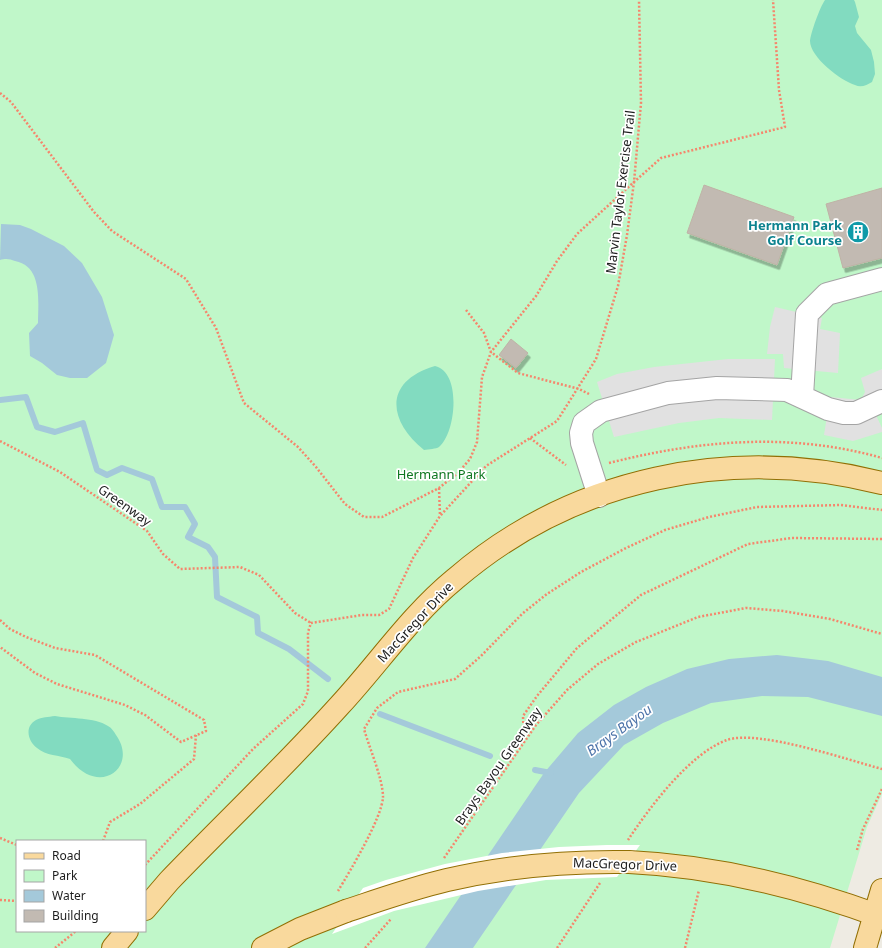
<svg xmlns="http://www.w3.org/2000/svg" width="882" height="948" font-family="'Noto Sans',sans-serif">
	<defs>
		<filter id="shadow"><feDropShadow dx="2.5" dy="4.5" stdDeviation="0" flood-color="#0004"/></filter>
	</defs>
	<rect width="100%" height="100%" fill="#eeebe3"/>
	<!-- park -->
	<path fill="#c0f7c9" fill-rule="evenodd" d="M0,0H882V794L867,827L830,948H0ZM17,841H145V931H17Z"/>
	<!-- pitch -->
	<path fill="#82dbc0" d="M825,0H854L855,2L859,17L855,26L857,33L871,50L874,62L875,74L872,82C867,85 861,88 855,85C841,81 810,57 810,41C811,32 820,7 825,0Z
		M435,366C462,372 456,433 439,447C436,449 429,449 424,450C387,420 384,381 435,366Z
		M55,716C71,719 94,717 108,726C112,728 114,732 116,735C139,767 99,798 70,759C59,755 46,756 37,748C28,741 24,727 36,720C42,717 48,717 55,716Z"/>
	<!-- parking -->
	<path fill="#e1e1e1" d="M775,307L822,318L820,329L840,333L838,373L784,368L783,354H767L770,327Z
		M728,359H775L772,420L719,418L679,423L614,437L597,382L617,374L654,367Z
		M882,369V409L875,413L882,428V432L853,441L824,435L830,397L861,400L865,392L861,378Z"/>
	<!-- water -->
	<path fill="#a4c9da" d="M1,224L20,225L31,229L64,246L82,263L102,297L114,335L106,363L87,378H70L57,375L42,363L30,356L29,333L38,323C38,302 43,266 15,261C10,259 6,258 0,260Z
		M777,655L828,661L882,677V716L808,697L762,696L711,703L663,723L624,745L579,793L473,948H425L544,773L578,733L614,705L646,687L687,669L729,659Z"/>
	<!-- pier -->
	<path fill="#fff" d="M607,845H640L617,877L546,880L478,891L394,911L332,934L363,888L386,880L445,864L502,853L559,847Z"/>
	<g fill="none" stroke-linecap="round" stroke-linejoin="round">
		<!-- stream -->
		<path stroke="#a4c9da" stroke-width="6" d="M0,400L26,397L37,427L55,432L83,423L97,470L107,475L122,468L152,479L162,507H185L195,524L188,537L208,547L215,557L217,597L257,617L258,633L289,649L328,679
			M380,714L490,756
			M535,770L551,773"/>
	</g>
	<!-- building -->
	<path fill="#c2bab2" stroke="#bfb3a6" filter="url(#shadow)" d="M704,185L794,217L777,265L687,233Z
		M882,188V258L843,268L826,204Z
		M511,339L528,353L516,368L499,355Z"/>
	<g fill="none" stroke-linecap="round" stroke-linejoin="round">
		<!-- minor casing -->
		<g stroke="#a4a4a4" stroke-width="24">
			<path id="minor" d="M802,396L807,314L827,294L882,279
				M599,496L582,443L581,433L584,423L601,411L668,393L717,388L787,390L828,409L844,413H856L882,401"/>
		</g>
		<!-- major casing -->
		<g stroke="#916f04" stroke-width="24">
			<path id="major" d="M629,862C715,866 801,887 882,917
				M145,909L169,881C226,822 285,766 340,705C378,664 411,615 455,579C574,477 731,445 882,483
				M113,948L127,931
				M263,948L300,929L346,911
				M865,948L882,890"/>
		</g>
		<!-- path -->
		<path stroke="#f5866c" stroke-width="2.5" stroke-dasharray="2 2" stroke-linecap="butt" d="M0,93L11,102L94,212L112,231L186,279L216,328L244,403L298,447L316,467L345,504L364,517H382L439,488L458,473L470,459L477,442L482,377L491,352L536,296L557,261L577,234L634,182L661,158L785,127L779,90L773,0
			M466,310L484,333L491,352L518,373L579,389L589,394
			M530,438L566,465
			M0,441L60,472L147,531L163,554L180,569L240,567L259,575L295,613L311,623
			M609,463C700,440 791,432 882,458
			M439,488L440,516
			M0,620L10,629L26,637L55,648L95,655L204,720L206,731L181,742L145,715L125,705L57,684L35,673L0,647
			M524,743L523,716L537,696L577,648L641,595L748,544L792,538L882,539
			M0,838L17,845
			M628,840C649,808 690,753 727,740C758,729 848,760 882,769
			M103,841L110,822L140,804L194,759L196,735
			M857,850L863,829L882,789
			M444,858L536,725L567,690L598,664L636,642L698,617L746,608L783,611L830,619L882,634
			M145,865L253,749L303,704L308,691V632L311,623L362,615H379L389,609L413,558L440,516L486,466L557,421L596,359L618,286L627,235L634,182L641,103L639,0
			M338,891C350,871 382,818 383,797C383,779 369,747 364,729L377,708L398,692L455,679L481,656L522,614L547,594L581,572L626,548L665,530L709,517L757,507L841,505L882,510
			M0,900L17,901
			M55,948L76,931
			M365,948L391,919
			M557,948L600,883
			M685,948L699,890"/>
		<!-- minor -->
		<use href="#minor" stroke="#fff" stroke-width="22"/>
		<!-- major -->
		<use href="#major" stroke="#f9d99d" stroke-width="22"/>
		<!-- major-bridge casing -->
		<g stroke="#916f04" stroke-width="24" stroke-linecap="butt">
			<path id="major-bridge" d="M346,911C379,900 413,888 447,880C507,866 568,861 629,862"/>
		</g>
		<!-- major-bridge -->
		<use href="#major-bridge" stroke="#f9d99d" stroke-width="22"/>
	</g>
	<!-- icons -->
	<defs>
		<g id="building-disc" transform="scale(1.15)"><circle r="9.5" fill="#0f9aa8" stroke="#fff"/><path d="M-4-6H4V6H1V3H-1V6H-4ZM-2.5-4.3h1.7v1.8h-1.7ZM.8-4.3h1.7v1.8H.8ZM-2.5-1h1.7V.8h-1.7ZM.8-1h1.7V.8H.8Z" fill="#fff"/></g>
	</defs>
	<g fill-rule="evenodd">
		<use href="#building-disc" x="858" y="232"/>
	</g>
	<g text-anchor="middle" stroke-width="3.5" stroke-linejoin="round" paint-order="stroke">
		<!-- street labels -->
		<g font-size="13" fill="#1d1d1d" stroke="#fff">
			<text transform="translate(620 192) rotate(-83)" y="5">Marvin Taylor Exercise Trail</text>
			<text transform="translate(125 505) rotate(35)" y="5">Greenway</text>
			<text transform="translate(415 622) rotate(-47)" y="5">MacGregor Drive</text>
			<text transform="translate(498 766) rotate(-55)" y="5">Brays Bayou Greenway</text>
			<text transform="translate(625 864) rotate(2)" y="5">MacGregor Drive</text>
		</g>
		<!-- culture labels -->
		<g font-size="13" font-weight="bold" fill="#0d838f" stroke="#fff" text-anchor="end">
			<text x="842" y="230">Hermann Park<tspan x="842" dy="15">Golf Course</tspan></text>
		</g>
		<!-- park labels -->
		<g font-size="13" fill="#0e7720" stroke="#fff">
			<text x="441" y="479">Hermann Park</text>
		</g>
		<!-- water labels -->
		<g font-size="14" font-style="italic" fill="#4c73a9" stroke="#fff">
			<text transform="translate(619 730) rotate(-36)" y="5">Brays Bayou</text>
		</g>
	</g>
	<!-- legend -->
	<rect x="16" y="840" width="130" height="92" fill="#ffffff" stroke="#a5a5a5"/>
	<rect x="24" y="853" width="20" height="6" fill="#f9d99d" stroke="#a5a5a5"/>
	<text x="52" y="860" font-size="12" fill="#1d1d1d">Road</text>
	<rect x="24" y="870" width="20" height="12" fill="#c0f7c9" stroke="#a5a5a5"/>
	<text x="52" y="880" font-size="12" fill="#1d1d1d">Park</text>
	<rect x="24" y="890" width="20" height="12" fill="#a4c9da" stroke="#a5a5a5"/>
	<text x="52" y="900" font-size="12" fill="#1d1d1d">Water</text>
	<rect x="24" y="910" width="20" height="12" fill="#c2bab2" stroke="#a5a5a5"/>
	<text x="52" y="920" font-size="12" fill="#1d1d1d">Building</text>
</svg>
